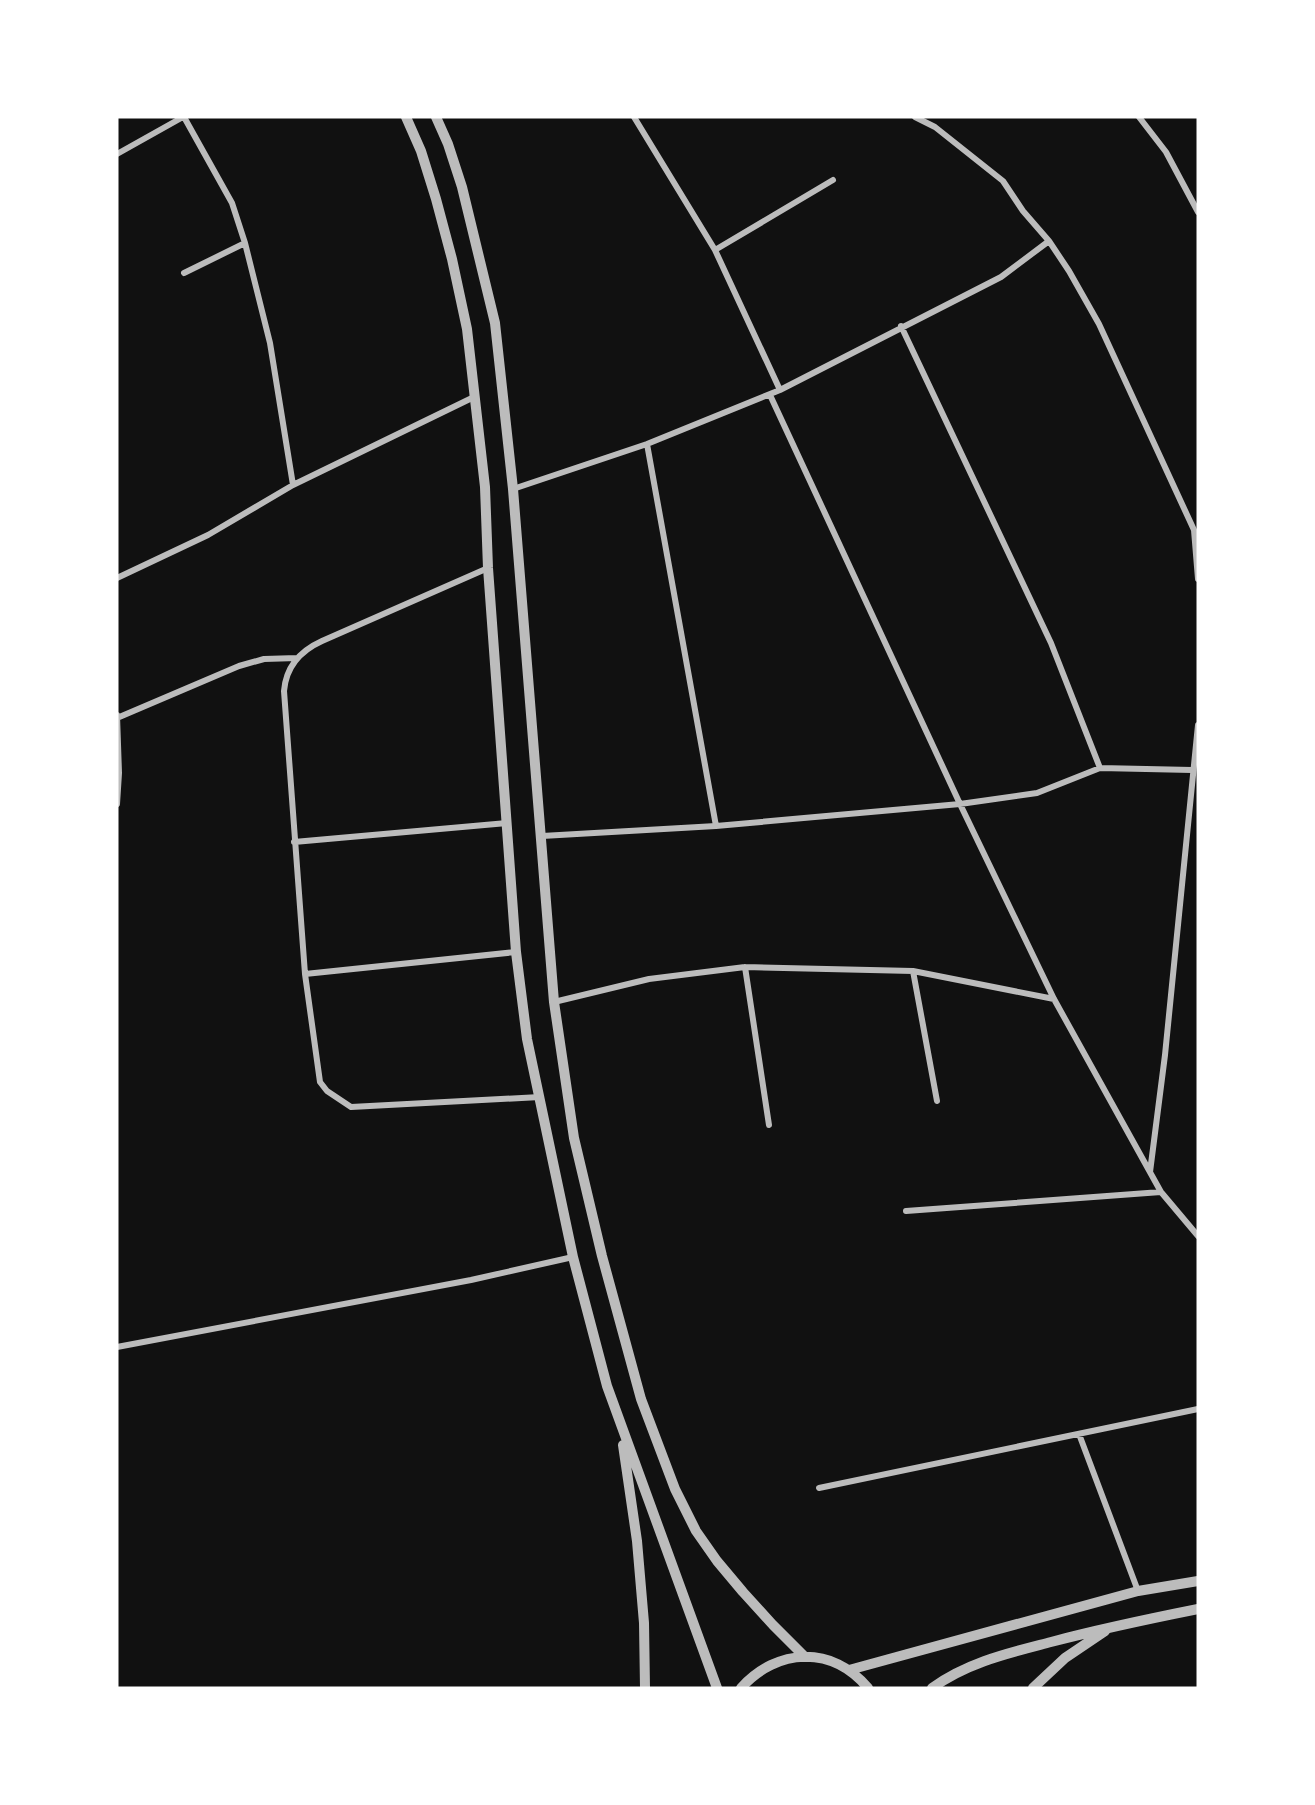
<svg xmlns="http://www.w3.org/2000/svg" width="1315" height="1805" font-family="'DM Sans',sans-serif">
	<rect width="100%" height="100%" fill="#111"/>
	<g fill="none" stroke-linecap="round" stroke-linejoin="round">
		<!-- minor -->
		<path stroke="#bcbcbc" stroke-width="6" d="M184,117L232,203L245,243L270,343L293,485
			M634,117L715,250L780,390
			M915,117L935,127L1003,181L1023,211L1049,241L1069,271L1099,324L1194,530L1198,579
			M1139,117L1166,152L1198,212
			M117,154L183,117
			M715,250L833,180
			M184,273L245,243
			M901,326L1051,643L1100,768
			M770,395L960,804L1054,999L1161,1192L1198,1236
			M647,444L716,826
			M513,489L647,444L780,390L1001,277L1049,241
			M488,568L322,641C300,651 286,666 284,691L305,974L320,1082L327,1091L351,1107L540,1097
			M117,578L208,535L293,485L474,397
			M117,718L239,666L264,659L297,658
			M117,804L119,773L117,715
			M542,836L716,826L960,804L1037,793L1100,768L1192,770
			M294,842L507,823
			M745,967L769,1125
			M913,971L937,1101
			M305,974L516,952
			M554,1002L649,979L745,967L913,971L1054,999
			M1150,1172L1165,1055L1198,725
			M906,1211L1161,1192
			M117,1347L471,1280L573,1257
			M1079,1434L1138,1591
			M819,1488L1198,1409"/>
		<!-- tertiary -->
		<path stroke="#bcbcbc" stroke-width="10" d="M406,117L421,151L436,199L452,259L467,329L485,487L488,568L516,952L527,1039L573,1257L607,1386L717,1688
			M436,117L448,144L462,187L495,323L513,489L554,1002L574,1138L602,1256L641,1399L675,1489L696,1531L717,1561L743,1592L773,1625L805,1657
			M623,1445L637,1541L644,1623L645,1688
			M849,1670L1138,1591L1198,1581
			M741,1688C777,1648 832,1645 868,1688
			M932,1688C968,1662 1009,1653 1051,1642C1100,1629 1148,1619 1198,1609
			M1033,1688L1065,1658L1105,1631"/>
	</g>
	<!-- border -->
	<rect width="1315" height="1805" fill="none" stroke="#ffffff" stroke-width="237"/>
</svg>
